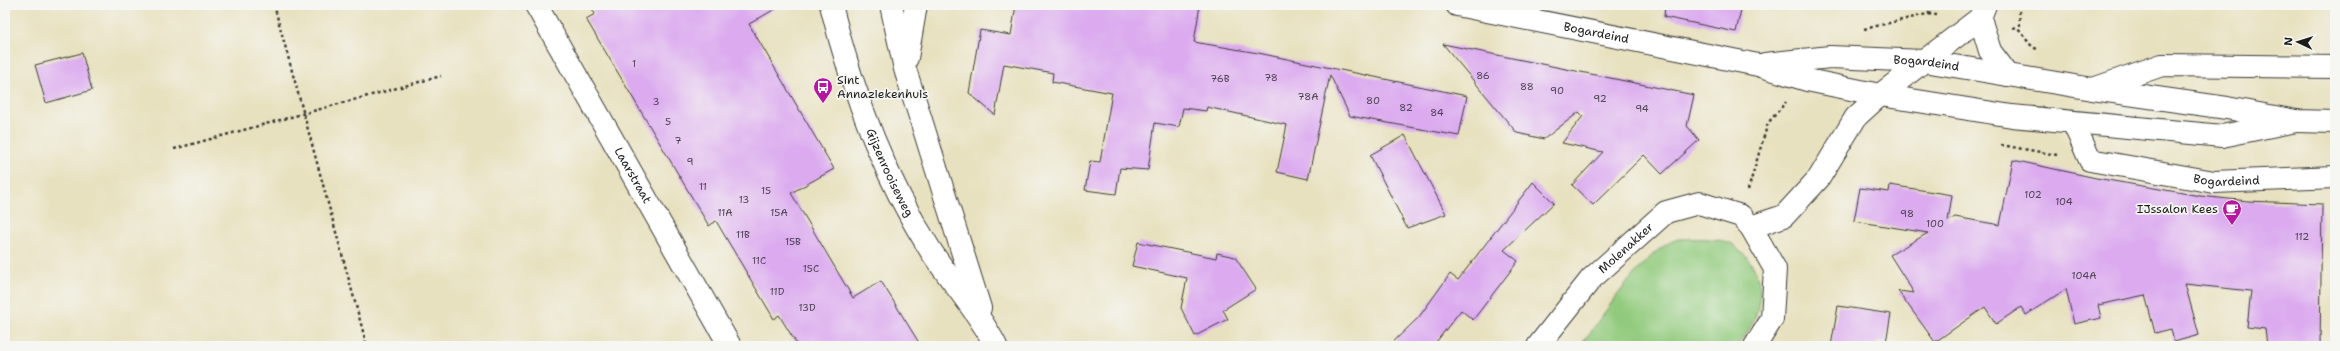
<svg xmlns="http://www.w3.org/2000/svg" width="2340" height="351" font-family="'Shantell Sans',sans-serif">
	<rect width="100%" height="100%" fill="#f6f6f2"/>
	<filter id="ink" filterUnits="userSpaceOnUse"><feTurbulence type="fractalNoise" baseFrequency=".025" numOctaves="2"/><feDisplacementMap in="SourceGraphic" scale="8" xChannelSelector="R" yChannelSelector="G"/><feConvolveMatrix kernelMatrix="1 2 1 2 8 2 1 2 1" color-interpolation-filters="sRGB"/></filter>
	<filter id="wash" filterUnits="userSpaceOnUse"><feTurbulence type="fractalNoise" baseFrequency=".012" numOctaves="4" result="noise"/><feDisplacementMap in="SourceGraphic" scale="16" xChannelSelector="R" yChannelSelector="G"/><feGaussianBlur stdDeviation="0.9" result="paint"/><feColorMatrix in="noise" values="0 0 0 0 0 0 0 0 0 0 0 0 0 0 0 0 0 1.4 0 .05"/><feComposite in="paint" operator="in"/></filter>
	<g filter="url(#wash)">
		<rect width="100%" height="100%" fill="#e8e1c0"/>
		<!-- green -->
		<path fill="#92ca7d" stroke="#57734c" d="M1678,239C1694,239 1714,237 1730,243C1734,244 1738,250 1742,253C1771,278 1761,321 1737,346H1580C1602,318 1645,248 1678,239Z"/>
		<g id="blocks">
			<!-- building -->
			<path fill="#dbaaef" d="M590,5H782L749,24L834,169L791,193L853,298L881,281L921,346H798L779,315L774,319L716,221L709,226L586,19L595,14Z
				M1016,5H1200L1194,42L1258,53L1467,96L1459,136L1350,116L1330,75L1308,179L1277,172L1287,125L1207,107L1206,111L1183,108L1179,127L1155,123L1148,170L1120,168L1116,194L1085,190L1090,161L1100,162L1112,93L1052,82L1053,73L1004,64L995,115L969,93L980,30L1011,35Z
				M1665,5H1742L1736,32L1664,17Z
				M1443,44L1694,95L1687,126L1699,140L1662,174L1644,155L1593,205L1572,185L1603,152L1562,143L1583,116L1579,112L1544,139L1517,133Z
				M82,53L92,90L46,103L35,65Z
				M1405,135L1446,214L1407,228L1370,155Z
				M2013,160L2096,178L2200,196L2248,201L2322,204L2320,346H2267L2265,329L2247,327L2251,291L2185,284L2199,335L2174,342L2171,329L2155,333L2145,295L2098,305L2101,318L2074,324L2066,289L2026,315L2021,307L1996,324L1985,307L1935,342L1898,291L1914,293L1890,255L1928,233L1854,221L1860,188L1889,192L1890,185L1952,195L1948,221L1955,217L2000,225Z
				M1533,182L1554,203L1504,250L1518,261L1473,320L1461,310L1433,346H1389L1419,317L1450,274L1458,280Z
				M1138,242L1216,258L1217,253L1235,257L1256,289L1223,310L1228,319L1195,336L1181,308L1187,278L1132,266Z
				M1838,306L1891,314L1886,342L1877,341L1876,346H1831Z"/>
		</g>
	</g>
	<g filter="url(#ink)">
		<use href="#blocks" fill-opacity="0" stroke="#3b3a35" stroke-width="1"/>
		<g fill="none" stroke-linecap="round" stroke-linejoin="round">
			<!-- street casing -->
			<g stroke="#3b3a35" stroke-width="24">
				<g id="street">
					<path id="s1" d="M536,5L730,346"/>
					<path d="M1980,18L1990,51L2008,75"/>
					<path d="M2093,89L2162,65L2335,67"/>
					<path id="s2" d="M2073,122L2090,160L2214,182L2335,177"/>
					<path d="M1751,227L1784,216L1819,178L1856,117L1880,95L1980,18L1985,5"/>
					<path id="s3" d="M1538,346L1591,279L1666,212L1699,203L1741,216L1751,227L1775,269L1772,319L1755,346"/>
				</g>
			</g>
			<!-- secondary casing -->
			<g stroke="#3b3a35" stroke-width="24">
				<g id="secondary">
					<path id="s4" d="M831,5C852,91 884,177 931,251C952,283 978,311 996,346"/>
					<path d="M891,5L905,69L980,308"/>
					<path id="s5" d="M1457,5L1758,65L1807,80L1880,95L2012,116L2222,136L2296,121"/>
					<path d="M907,58L916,5"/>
					<path id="s6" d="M1765,64L1830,57L1924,61L2093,89L2227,108L2296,121L2335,122"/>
				</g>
			</g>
			<!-- path -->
			<path stroke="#3b3a35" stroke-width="2.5" stroke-dasharray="3 3" stroke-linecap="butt" d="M274,5L367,346
				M2019,5L2020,29
				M1928,14L1938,5
				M2013,27C2025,31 2026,45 2037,49
				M1864,29L1927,14L1937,15
				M2001,145L2057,155
				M174,149L441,76
				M1748,190L1768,123L1786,102"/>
			<!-- street -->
			<use href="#street" stroke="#fff" stroke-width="22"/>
			<!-- secondary -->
			<use href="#secondary" stroke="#fff" stroke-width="22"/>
		</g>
	</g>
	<!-- icons -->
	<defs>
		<g id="bus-pin" transform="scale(1)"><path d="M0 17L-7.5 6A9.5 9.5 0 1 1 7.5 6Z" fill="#b5179e" stroke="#f6f6f2"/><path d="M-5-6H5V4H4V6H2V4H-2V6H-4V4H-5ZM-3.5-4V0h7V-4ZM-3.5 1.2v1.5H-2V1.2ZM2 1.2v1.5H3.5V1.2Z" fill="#fff"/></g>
		<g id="cafe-pin" transform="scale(1)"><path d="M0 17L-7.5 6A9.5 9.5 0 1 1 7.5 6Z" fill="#b5179e" stroke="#f6f6f2"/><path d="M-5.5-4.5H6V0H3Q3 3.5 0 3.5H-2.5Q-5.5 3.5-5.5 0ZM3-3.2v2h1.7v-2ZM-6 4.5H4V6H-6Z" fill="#fff"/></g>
	</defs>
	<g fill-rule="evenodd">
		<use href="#bus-pin" x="823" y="87"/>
		<use href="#cafe-pin" x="2232" y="209"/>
	</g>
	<g text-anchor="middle" stroke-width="3.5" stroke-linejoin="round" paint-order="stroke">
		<!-- number labels -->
		<g font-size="10" fill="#4c4051">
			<text x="634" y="67">1</text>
			<text x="1483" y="79">86</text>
			<text x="1271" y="81">78</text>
			<text x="1220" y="82">76B</text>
			<text x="1527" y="90">88</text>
			<text x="1557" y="94">90</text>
			<text x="1308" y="100">78A</text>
			<text x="1600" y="102">92</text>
			<text x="1373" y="104">80</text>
			<text x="656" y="105">3</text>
			<text x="1406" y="111">82</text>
			<text x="1642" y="112">94</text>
			<text x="1437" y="116">84</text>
			<text x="668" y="125">5</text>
			<text x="678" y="144">7</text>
			<text x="690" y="165">9</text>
			<text x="703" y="190">11</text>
			<text x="766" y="194">15</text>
			<text x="2033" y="198">102</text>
			<text x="744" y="203">13</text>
			<text x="2064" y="205">104</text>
			<text x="725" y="216">11A</text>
			<text x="779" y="216">15A</text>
			<text x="1907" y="217">98</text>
			<text x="1935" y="227">100</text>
			<text x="743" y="238">11B</text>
			<text x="2302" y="240">112</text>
			<text x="793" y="245">15B</text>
			<text x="759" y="264">11C</text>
			<text x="811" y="272">15C</text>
			<text x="2084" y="279">104A</text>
			<text x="777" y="295">11D</text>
			<text x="807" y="311">13D</text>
		</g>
		<!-- street labels -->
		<g font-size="12" fill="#1c1c1c" stroke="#f6f6f2">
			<text dy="4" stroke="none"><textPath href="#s5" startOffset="142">Bogardeind</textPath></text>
			<text dy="4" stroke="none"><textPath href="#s6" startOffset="162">Bogardeind</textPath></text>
			<text dy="4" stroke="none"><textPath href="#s4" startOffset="178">Gijzenrooiseweg</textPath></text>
			<text dy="4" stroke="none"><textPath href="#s1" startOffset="196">Laarstraat</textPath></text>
			<text dy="4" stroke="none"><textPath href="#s2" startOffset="180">Bogardeind</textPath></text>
			<text dy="4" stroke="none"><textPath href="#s3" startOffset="132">Molenakker</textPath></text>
		</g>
		<!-- poi labels -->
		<g font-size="12" fill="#1c1c1c" stroke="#f6f6f2" text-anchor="start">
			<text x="837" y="84">Sint<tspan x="837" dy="14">Annaziekenhuis</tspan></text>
			<text x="2218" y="213" text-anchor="end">IJssalon Kees</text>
		</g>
	</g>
	<!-- margin -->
	<rect width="2340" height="351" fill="none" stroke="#f6f6f2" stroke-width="20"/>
	<!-- north arrow -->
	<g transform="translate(2298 42) rotate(274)" stroke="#f6f6f2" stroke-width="3" paint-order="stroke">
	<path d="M0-3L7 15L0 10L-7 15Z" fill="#1c1c1c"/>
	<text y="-6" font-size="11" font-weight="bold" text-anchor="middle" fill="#1c1c1c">N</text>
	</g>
</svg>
